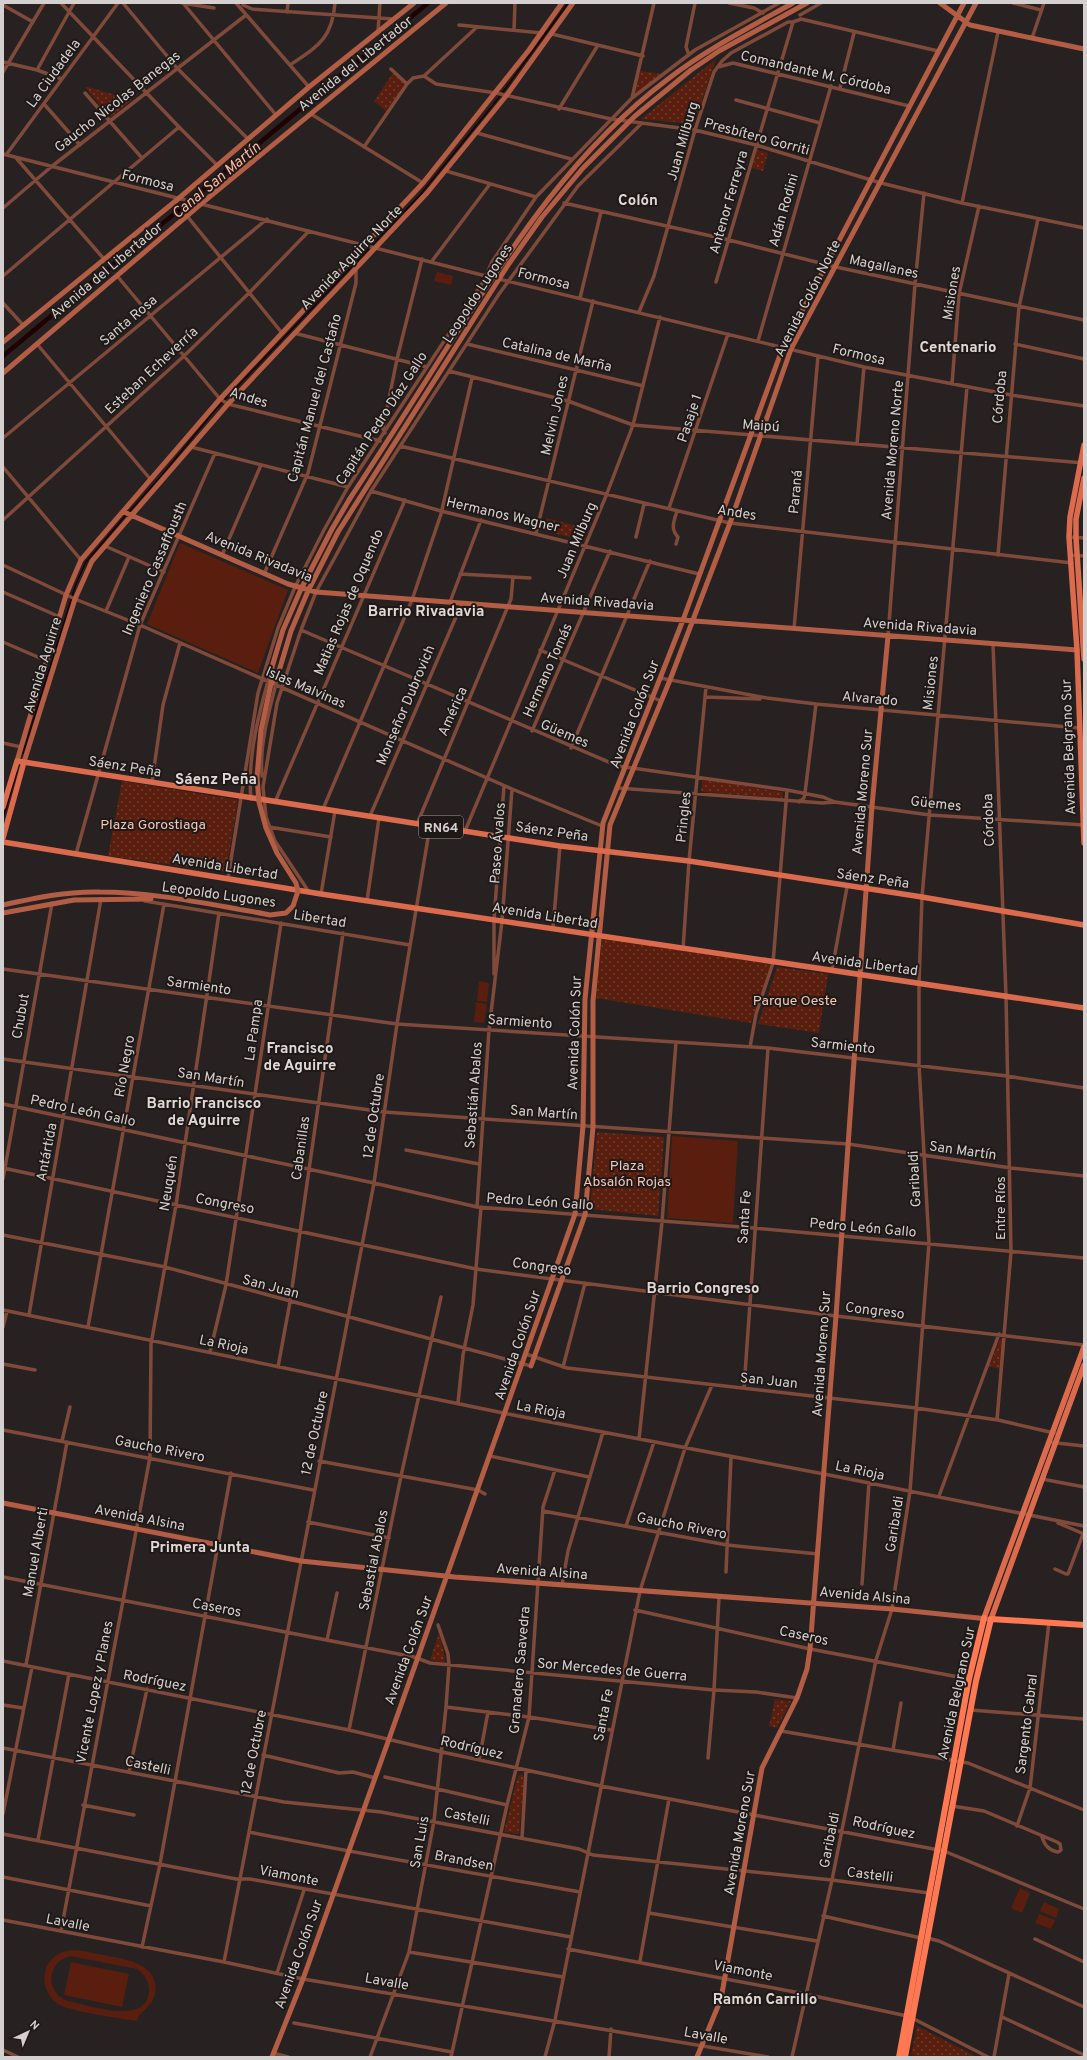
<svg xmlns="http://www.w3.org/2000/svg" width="1087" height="2060" font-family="Overpass,sans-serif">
	<defs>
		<pattern id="park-dots" width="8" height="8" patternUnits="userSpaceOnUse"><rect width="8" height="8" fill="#591e0e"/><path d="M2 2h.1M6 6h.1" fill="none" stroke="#703e30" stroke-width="1.8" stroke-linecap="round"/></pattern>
	</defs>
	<rect width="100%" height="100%" fill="#272221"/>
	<!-- green -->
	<path fill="#591e0e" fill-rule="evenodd" d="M437,272L453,276L451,285L434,281Z
		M180,543L288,590L258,673L147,624Z
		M479,981L489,983L487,1002L477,1001Z
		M476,1002L487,1004L484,1023L474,1022Z
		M672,1136L738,1141L733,1223L667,1218Z
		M1020,1888L1030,1893L1022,1913L1011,1908Z
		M1044,1902L1059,1909L1056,1918L1040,1911Z
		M1039,1914L1055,1920L1051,1929L1035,1923Z
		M75,1950C86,1951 97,1954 109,1956C129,1960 160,1965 155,1994C152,2008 139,2011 137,2021C119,2018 72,2012 58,2004C46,1996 41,1980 47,1966C53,1955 63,1950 75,1950ZM70,1956L137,1969C144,1974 149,1981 149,1990C148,2027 89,2005 68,2001C45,1993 46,1962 70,1956Z
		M71,1962L129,1974L122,2007L64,1995Z"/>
	<!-- park -->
	<path fill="url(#park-dots)" d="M716,59L694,124L641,119Z
		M640,71L661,74L635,93Z
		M393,73L405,84L386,111L374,101Z
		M85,87H88L132,100L110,118Z
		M757,150L768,153L763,171L752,168Z
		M546,518L588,529L584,541L542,530Z
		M703,779L782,792L783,796L782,798L703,792L701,790Z
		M122,781L238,800L226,872L108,856Z
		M602,938L771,964L751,1023L596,998Z
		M777,967L828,974L819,1033L758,1024Z
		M597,1132L664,1137L658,1216L590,1209Z
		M1000,1339H1003L1000,1369L989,1366Z
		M439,1633L445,1657L444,1662L430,1660Z
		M775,1699L791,1701L777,1728L769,1726Z
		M520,1774H522L524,1781L519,1834L504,1832L517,1779Z
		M917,2026L977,2057H923L911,2055Z"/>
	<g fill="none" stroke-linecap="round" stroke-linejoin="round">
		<!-- stream -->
		<path stroke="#200000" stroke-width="1.5" d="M128,513L162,475L215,410L420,195L497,100L568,3
			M23,753L76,584L86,562L126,515
			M3,818L17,772"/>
		<!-- canal -->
		<path stroke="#200000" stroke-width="4.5" d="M3,356L428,3"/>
		<!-- street -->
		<path stroke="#804a3b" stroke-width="3.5" d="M61,3L179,127L217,165
			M123,3L177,68L248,139
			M182,3L214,8
			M183,3L276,115
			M236,3L309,87
			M729,3L754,8L763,13
			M1013,3L1041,10
			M3,5L33,22
			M243,5L252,9L393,19
			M287,12L288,3
			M800,15L821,3
			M459,25L542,33
			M514,30L515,3
			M378,31L380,3
			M552,34L643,56
			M1032,38L1044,3
			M689,55L686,47L695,3
			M3,62L37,70L62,79
			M290,65C318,46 332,39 335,3
			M718,67L733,63L909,106
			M391,69L407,84
			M37,70L74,3
			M3,72L44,3
			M424,76L436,84L496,93L611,119L695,130L756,145L881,183L962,203L1084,228
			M840,88L854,33
			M85,93L142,158
			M632,98L654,3
			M736,100L820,123
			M44,104L80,145
			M559,109L598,45
			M311,114L423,183
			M477,133L571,159
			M364,147L407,84L413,78L424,76L477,27
			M3,154L486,276L864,367L1011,395L1084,406
			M6,155L118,3
			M17,159L104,259
			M446,171L536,197
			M564,203L729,240L836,267L1084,320
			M962,203L998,32
			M3,208L51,167L246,15
			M187,216L282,333
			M432,261L490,184
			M3,276L179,127
			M118,277L220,399L228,404L380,441
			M716,282L793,22L801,19L938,51
			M580,298L601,212
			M3,303L23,325
			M639,312L654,276L695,130L714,72L722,61L731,53L788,22H793
			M294,333L427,367
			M758,341L831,86
			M37,344L151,480
			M467,344L643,386
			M1015,344L1084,359
			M449,371L568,401L633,425L1084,463
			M952,384L959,294L979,206
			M385,433L383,429L397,359L422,259
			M3,438L267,219
			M857,444L864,367
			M400,446L730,523L1072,563
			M191,447L348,487
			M3,467L81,560
			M371,491L441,511L699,574
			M669,508L728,334
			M3,520L184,356L250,292L309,231
			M536,533L593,301
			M636,537L644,504
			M1069,537L1084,538
			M676,544L678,537C670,529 674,521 677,511
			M105,546L164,572
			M222,555L261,465
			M998,555L1019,307L1038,219
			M1070,555L1084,556
			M3,565L75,599L140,625L512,789L602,826
			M264,574L308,473L356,283V270
			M460,574L530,578
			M3,592L60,617
			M450,602L481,520
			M106,611L129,557
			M794,629L818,356
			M301,630L618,766L787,790L823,797L835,802
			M888,636L915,284L924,193
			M3,642L47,661
			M993,644L1006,996L1011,1252L997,1420
			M540,650L661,701
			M660,678L767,698L816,704L1079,728
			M705,697L760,699
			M532,731L610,551
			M3,743L21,747
			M571,748L650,561
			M262,776C259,744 270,708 278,676
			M152,782L163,705L180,643
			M618,788L823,803L835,802L930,815L1084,825
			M251,799C247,757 259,713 270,674
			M275,802L405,500
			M799,802L804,798L805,793L816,704
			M323,809L412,600L441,514L472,378
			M370,816L462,603
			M417,824L511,599L513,577
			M269,827L331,837
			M465,831L606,496L633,425L660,317
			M76,854L140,625L215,453
			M228,878L258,693L278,628L295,587L324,530L348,487L483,282L492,262L536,197L632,98L695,50L779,3
			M309,892L275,841L266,817L263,787L277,703L301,630L316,592L371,491L499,294L578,186L642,123
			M321,894L335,811
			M145,901L410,945
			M367,901L379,818
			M553,928L560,846
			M683,949L689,861L706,687
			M3,969L397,1024L768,1048L1007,1076L1084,1088
			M832,970L847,887
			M494,974V920L504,786
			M750,1047L756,1014L773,963L787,790
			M3,1059L384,1112L848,1144L1011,1168L1084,1176
			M3,1104L374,1183L477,1207L754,1228L1084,1258
			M406,1150L479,1164
			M3,1168L476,1269L836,1316L1084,1345
			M3,1179L52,903
			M477,1207L489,1030L502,921L512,789
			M3,1235L165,1267L531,1366
			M3,1310L513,1415L824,1474L1084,1526
			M29,1315L101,899
			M3,1327L7,1311
			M88,1327L164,904
			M210,1352L226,1285L281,923
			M526,1354L567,1368L916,1408L998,1420L1054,1433
			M3,1364L35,1370
			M278,1367L290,1302L343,933
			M563,1367L585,1283
			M744,1388L768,1048
			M458,1403L463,1355L473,1305L481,1207
			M3,1430L313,1490
			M639,1439L662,1222L676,1042
			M62,1441L70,1407
			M1048,1442L1084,1446
			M490,1456L589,1477
			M319,1461L478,1490L485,1494
			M1042,1479L1084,1487
			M939,1496L999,1334
			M543,1511L727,1545L818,1554
			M308,1522L389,1538
			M1058,1523L1084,1534
			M626,1526L654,1442
			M1055,1569L1066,1574H1068L1083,1534
			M726,1572L731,1457
			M3,1577L414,1657L430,1663L714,1690L756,1692L797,1698
			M862,1584L869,1483
			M562,1585L568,1551L603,1432
			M635,1610L810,1649L969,1679
			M327,1640L337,1593
			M3,1661L349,1730L442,1752L601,1786L944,1851L1084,1909
			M26,1665L67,1442
			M3,1705L23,1708
			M446,1707L529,1717L611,1730
			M971,1710L1084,1719
			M349,1730L401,1476L441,1297
			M781,1731L968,1763L1084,1810
			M3,1748L284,1802L381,1812L579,1849L593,1855L832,1880L929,1893
			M893,1750L901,1703
			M263,1755L339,1773L353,1772L375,1778
			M708,1758L714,1690L719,1597
			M479,1760L488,1712
			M129,1772L147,1689
			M385,1777L507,1805
			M83,1805L134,1815
			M952,1806L984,1811L1057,1842L1060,1844L1061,1850L1058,1852C1049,1850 1045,1846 1042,1837
			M3,1814L32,1667
			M1017,1826L1030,1788L1049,1622
			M249,1832C359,1854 469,1872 580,1892
			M3,1834L236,1879H250L571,1937
			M522,1838L526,1770
			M38,1840L69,1674
			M3,1877L151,1906
			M649,1913L817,1941
			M823,1916L921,1938
			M3,1920L224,1962L303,1979L768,2057
			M61,1931L150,1457L151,1344L176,1205L219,913
			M927,1938L939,1941L1084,2007
			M1035,1939L1084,1962
			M142,1947L160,1864L231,1473
			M568,1949L805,1994L907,2016
			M409,1952L563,1977
			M640,1961L669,1799
			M224,1962L374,1183L397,1024L430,826
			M277,1973L304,1890
			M1002,2017L1084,2055
			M912,2018L988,2057
			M294,2023L452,2052
			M3,2050L18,2057
			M273,2053L288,2057
			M370,2057L409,1952L434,1821L446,1707L449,1665L448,1654L438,1625
			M451,2057L507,1805L529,1717L543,1507L555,1470
			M545,2057L555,2020L640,1591L685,1448L712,1385
			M609,2057L611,2029
			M792,2057L832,1880L876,1660L892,1609L910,1491L929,1243L919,1065V983L922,897L967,387
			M994,2057L1009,1974"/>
		<!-- secondary -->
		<path stroke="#b35d45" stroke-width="5" d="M940,3L970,25L1084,49
			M3,342L178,199L309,87L414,3
			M3,373L202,203L446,3
			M124,512L288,584L316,592L1077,650
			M272,683L279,671L291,631L308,591L338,532L508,265L542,217L583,168L635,116L691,70L719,51L807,3
			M17,761L66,595L81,560L220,399L423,183L529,50L562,3
			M24,762L75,599L92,561L228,404L427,193L506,96L573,3
			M257,777L261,730L271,684L272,667L283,630L301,589L332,529L349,500C384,447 418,393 452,340C513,244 576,148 668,79C707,49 750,27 793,3
			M3,905C35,898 67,891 100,892C153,892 207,904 260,913
			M3,913L74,900L151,899
			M531,1366L585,1215L593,1127V1001L610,825L670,680L730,523L791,349L976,3
			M3,1503L301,1561L455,1577L892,1609L988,1619
			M272,2057L303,1979L389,1739L575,1214L583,1126L585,999L603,823L683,620L783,347L964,3
			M697,2057L721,1999L762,1768L797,1698L807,1669L810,1649L836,1316L872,806L888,636"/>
		<!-- primary -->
		<path stroke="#db6b4c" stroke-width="5.5" d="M1084,445L1070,517L1069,537L1077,650L1084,843
			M1084,478L1076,519V538L1084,659
			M3,807L17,761L560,846L689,861L922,897L1084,925
			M3,838L24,762
			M3,842L321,894L1084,1008
			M984,1618L1084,1347
			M991,1619L1084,1365"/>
		<!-- highway -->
		<path stroke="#ff7852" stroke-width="6" d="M899,2057L969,1679L984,1618
			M905,2057L976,1681L991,1619L1084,1625"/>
		<!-- secondary-bridge -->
		<path stroke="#b35d45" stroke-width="5" d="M257,777L259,802L266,828L277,853L296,883L298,891L293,906L286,913L270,915L260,913"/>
	</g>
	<g text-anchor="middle" stroke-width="4" stroke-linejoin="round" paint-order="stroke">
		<!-- shield labels -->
		<rect fill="#1e1917" stroke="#9d9998" stroke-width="1" x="419" y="816" width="44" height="22" rx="3"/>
		<g font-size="13" font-weight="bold" fill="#d4d0cf">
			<text x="441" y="832">RN64</text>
		</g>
		<!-- street labels -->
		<g font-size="14" fill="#d4d0cf" stroke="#1e1917">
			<text transform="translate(355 63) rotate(-39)" y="5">Avenida del Libertador</text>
			<text transform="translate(816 72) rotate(13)" y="5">Comandante M. Córdoba</text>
			<text transform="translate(53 73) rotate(-54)" y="5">La Ciudadela</text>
			<text transform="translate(117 101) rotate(-38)" y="5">Gaucho Nicolas Banegas</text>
			<text transform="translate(757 136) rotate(15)" y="5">Presbítero Gorriti</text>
			<text transform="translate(682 141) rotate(-74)" y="5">Juan Milburg</text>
			<text transform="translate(148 180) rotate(14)" y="5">Formosa</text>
			<text transform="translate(728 202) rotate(-74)" y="5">Antenor Ferreyra</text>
			<text transform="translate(783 210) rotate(-74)" y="5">Adán Rodini</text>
			<text transform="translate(351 257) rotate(-46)" y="5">Avenida Aguirre Norte</text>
			<text transform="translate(884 266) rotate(12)" y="5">Magallanes</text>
			<text transform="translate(106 270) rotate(-40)" y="5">Avenida del Libertador</text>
			<text transform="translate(544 278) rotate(14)" y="5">Formosa</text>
			<text transform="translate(477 293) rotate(-57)" y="5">Leopoldo Lugones</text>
			<text transform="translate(951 293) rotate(-81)" y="5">Misiones</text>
			<text transform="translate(807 298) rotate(-63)" y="5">Avenida Colón Norte</text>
			<text transform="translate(128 320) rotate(-40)" y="5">Santa Rosa</text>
			<text transform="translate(557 354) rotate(13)" y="5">Catalina de Marña</text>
			<text transform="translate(859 354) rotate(13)" y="5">Formosa</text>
			<text transform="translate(151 370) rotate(-43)" y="5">Esteban Echeverría</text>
			<text transform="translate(249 397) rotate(17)" y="5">Andes</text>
			<text transform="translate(999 397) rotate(-85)" y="5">Córdoba</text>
			<text transform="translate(314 398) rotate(-75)" y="5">Capitán Manuel del Castaño</text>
			<text transform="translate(554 415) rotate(-77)" y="5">Melvin Jones</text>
			<text transform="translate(381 418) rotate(-57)" y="5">Capitán Pedro Díaz Gallo</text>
			<text transform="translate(689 418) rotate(-71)" y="5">Pasaje 1</text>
			<text transform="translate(761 425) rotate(4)" y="5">Maipú</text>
			<text transform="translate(892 450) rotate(-85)" y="5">Avenida Moreno Norte</text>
			<text transform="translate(795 492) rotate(-85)" y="5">Paraná</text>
			<text transform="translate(737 512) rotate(9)" y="5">Andes</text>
			<text transform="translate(503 514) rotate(13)" y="5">Hermanos Wagner</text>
			<text transform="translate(576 540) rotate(-67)" y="5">Juan Milburg</text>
			<text transform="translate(259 556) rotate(22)" y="5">Avenida Rivadavia</text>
			<text transform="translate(154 568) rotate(-67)" y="5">Ingeniero Cassaffousth</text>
			<text transform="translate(597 601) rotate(4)" y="5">Avenida Rivadavia</text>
			<text transform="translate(348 602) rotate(-67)" y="5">Matias Rojas de Oquendo</text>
			<text transform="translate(920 626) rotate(4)" y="5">Avenida Rivadavia</text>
			<text transform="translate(42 665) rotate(-73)" y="5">Avenida Aguirre</text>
			<text transform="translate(547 670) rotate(-66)" y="5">Hermano Tomás</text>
			<text transform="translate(930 683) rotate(-84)" y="5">Misiones</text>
			<text transform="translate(306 687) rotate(23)" y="5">Islas Malvinas</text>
			<text transform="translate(870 698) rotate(5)" y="5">Alvarado</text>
			<text transform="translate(405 705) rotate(-67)" y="5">Monseñor Dubrovich</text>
			<text transform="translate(452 711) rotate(-66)" y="5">América</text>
			<text transform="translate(634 714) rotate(-69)" y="5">Avenida Colón Sur</text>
			<text transform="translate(565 733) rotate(23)" y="5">Güemes</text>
			<text transform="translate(1068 747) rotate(-92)" y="5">Avenida Belgrano Sur</text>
			<text transform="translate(125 766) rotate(9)" y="5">Sáenz Peña</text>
			<text transform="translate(862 792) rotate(-85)" y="5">Avenida Moreno Sur</text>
			<text transform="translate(936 803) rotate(6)" y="5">Güemes</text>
			<text transform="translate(683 817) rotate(-84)" y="5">Pringles</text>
			<text transform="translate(988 820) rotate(-92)" y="5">Córdoba</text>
			<text transform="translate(552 831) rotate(8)" y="5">Sáenz Peña</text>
			<text transform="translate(497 843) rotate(-86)" y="5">Paseo Ávalos</text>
			<text transform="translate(225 866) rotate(9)" y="5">Avenida Libertad</text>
			<text transform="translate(873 878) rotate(8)" y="5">Sáenz Peña</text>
			<text transform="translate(219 894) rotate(8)" y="5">Leopoldo Lugones</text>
			<text transform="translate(545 915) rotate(9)" y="5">Avenida Libertad</text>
			<text transform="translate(320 918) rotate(9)" y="5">Libertad</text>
			<text transform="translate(865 963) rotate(8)" y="5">Avenida Libertad</text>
			<text transform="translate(199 985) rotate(8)" y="5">Sarmiento</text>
			<text transform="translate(20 1016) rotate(-80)" y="5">Chubut</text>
			<text transform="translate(520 1021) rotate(4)" y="5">Sarmiento</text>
			<text transform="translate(253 1030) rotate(-82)" y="5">La Pampa</text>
			<text transform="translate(574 1033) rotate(-88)" y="5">Avenida Colón Sur</text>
			<text transform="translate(843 1045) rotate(6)" y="5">Sarmiento</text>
			<text transform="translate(124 1066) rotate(-80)" y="5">Río Negro</text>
			<text transform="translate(211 1077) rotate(9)" y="5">San Martín</text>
			<text transform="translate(473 1095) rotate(-86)" y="5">Sebastián Abalos</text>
			<text transform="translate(83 1110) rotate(12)" y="5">Pedro León Gallo</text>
			<text transform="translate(544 1112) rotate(4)" y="5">San Martín</text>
			<text transform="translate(373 1116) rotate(-82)" y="5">12 de Octubre</text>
			<text transform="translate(300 1148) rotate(-82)" y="5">Cabanillas</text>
			<text transform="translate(963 1150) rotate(8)" y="5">San Martín</text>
			<text transform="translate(46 1152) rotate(-79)" y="5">Antártida</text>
			<text transform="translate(914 1179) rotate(-93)" y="5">Garibaldi</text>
			<text transform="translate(168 1183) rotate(-81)" y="5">Neuquén</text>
			<text transform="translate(540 1201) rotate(4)" y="5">Pedro León Gallo</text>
			<text transform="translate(225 1203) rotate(11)" y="5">Congreso</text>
			<text transform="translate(1000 1208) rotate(-90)" y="5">Entre Ríos</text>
			<text transform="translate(744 1217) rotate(-86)" y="5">Santa Fe</text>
			<text transform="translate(863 1227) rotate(5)" y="5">Pedro León Gallo</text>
			<text transform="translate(542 1266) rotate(8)" y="5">Congreso</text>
			<text transform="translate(271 1286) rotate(15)" y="5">San Juan</text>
			<text transform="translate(875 1310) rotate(7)" y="5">Congreso</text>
			<text transform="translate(224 1344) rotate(12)" y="5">La Rioja</text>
			<text transform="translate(517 1345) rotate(-71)" y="5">Avenida Colón Sur</text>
			<text transform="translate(821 1354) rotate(-86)" y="5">Avenida Moreno Sur</text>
			<text transform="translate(769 1380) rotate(6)" y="5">San Juan</text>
			<text transform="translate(541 1409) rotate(11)" y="5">La Rioja</text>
			<text transform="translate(314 1433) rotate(-78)" y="5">12 de Octubre</text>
			<text transform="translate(160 1448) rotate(11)" y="5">Gaucho Rivero</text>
			<text transform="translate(860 1470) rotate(12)" y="5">La Rioja</text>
			<text transform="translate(140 1517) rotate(11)" y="5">Avenida Alsina</text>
			<text transform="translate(894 1524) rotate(-81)" y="5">Garibaldi</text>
			<text transform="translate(682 1525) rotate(11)" y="5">Gaucho Rivero</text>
			<text transform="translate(35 1552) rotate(-80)" y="5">Manuel Alberti</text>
			<text transform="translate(373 1560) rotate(-79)" y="5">Sebastial Abalos</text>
			<text transform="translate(542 1571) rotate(4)" y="5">Avenida Alsina</text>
			<text transform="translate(865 1595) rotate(5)" y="5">Avenida Alsina</text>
			<text transform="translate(217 1607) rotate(11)" y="5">Caseros</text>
			<text transform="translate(804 1635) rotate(12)" y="5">Caseros</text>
			<text transform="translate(408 1650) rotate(-70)" y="5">Avenida Colón Sur</text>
			<text transform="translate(612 1669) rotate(5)" y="5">Sor Mercedes de Guerra</text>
			<text transform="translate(519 1670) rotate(-85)" y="5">Granadero Saavedra</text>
			<text transform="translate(155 1680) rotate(11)" y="5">Rodríguez</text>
			<text transform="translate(94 1692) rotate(-79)" y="5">Vicente Lopez y Planes</text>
			<text transform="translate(956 1693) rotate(-78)" y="5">Avenida Belgrano Sur</text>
			<text transform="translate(603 1715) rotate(-79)" y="5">Santa Fe</text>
			<text transform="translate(1026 1724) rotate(-83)" y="5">Sargento Cabral</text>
			<text transform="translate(472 1747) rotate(13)" y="5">Rodríguez</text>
			<text transform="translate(253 1752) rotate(-79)" y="5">12 de Octubre</text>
			<text transform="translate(148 1765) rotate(12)" y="5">Castelli</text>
			<text transform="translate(467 1816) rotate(11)" y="5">Castelli</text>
			<text transform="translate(884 1827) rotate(12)" y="5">Rodríguez</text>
			<text transform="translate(739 1833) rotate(-80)" y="5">Avenida Moreno Sur</text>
			<text transform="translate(829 1840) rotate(-79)" y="5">Garibaldi</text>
			<text transform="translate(419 1842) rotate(-80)" y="5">San Luis</text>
			<text transform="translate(464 1860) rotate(11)" y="5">Brandsen</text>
			<text transform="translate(870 1874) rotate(7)" y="5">Castelli</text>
			<text transform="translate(289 1875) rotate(11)" y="5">Viamonte</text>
			<text transform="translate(68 1922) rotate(11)" y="5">Lavalle</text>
			<text transform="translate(298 1954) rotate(-70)" y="5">Avenida Colón Sur</text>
			<text transform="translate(743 1970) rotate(11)" y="5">Viamonte</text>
			<text transform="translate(387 1981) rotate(10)" y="5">Lavalle</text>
			<text transform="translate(706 2035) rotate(10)" y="5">Lavalle</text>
		</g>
		<!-- park labels -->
		<g font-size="14" fill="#f5c6b8" stroke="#1e1917">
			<text x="153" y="829">Plaza Gorostiaga</text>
			<text x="795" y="1005">Parque Oeste</text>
			<text x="627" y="1170">Plaza<tspan x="627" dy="16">Absalón Rojas</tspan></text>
		</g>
		<!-- water labels -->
		<g font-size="15" font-style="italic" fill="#ffb9a5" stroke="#1e1917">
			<text transform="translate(216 180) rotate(-40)" y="5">Canal San Martín</text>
		</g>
		<!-- neighbourhood labels -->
		<g font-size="15" font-weight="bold" fill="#e0d9d7" stroke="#1e1917">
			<text x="638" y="205">Colón</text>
			<text x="958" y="352">Centenario</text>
			<text x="426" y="616">Barrio Rivadavia</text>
			<text x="216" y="784">Sáenz Peña</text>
			<text x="300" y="1053">Francisco<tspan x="300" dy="17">de Aguirre</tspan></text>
			<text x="204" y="1108">Barrio Francisco<tspan x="204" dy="17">de Aguirre</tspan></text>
			<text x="703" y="1293">Barrio Congreso</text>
			<text x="200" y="1552">Primera Junta</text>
			<text x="765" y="2004">Ramón Carrillo</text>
		</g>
	</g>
	<!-- border -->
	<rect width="1087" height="2060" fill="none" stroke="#d4d0cf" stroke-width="8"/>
	<!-- north arrow -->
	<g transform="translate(28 2032) rotate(44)" stroke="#1e1917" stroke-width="3" paint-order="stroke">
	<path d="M0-3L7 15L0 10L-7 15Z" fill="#d4d0cf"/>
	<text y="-6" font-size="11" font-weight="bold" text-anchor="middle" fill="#d4d0cf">N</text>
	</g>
</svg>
